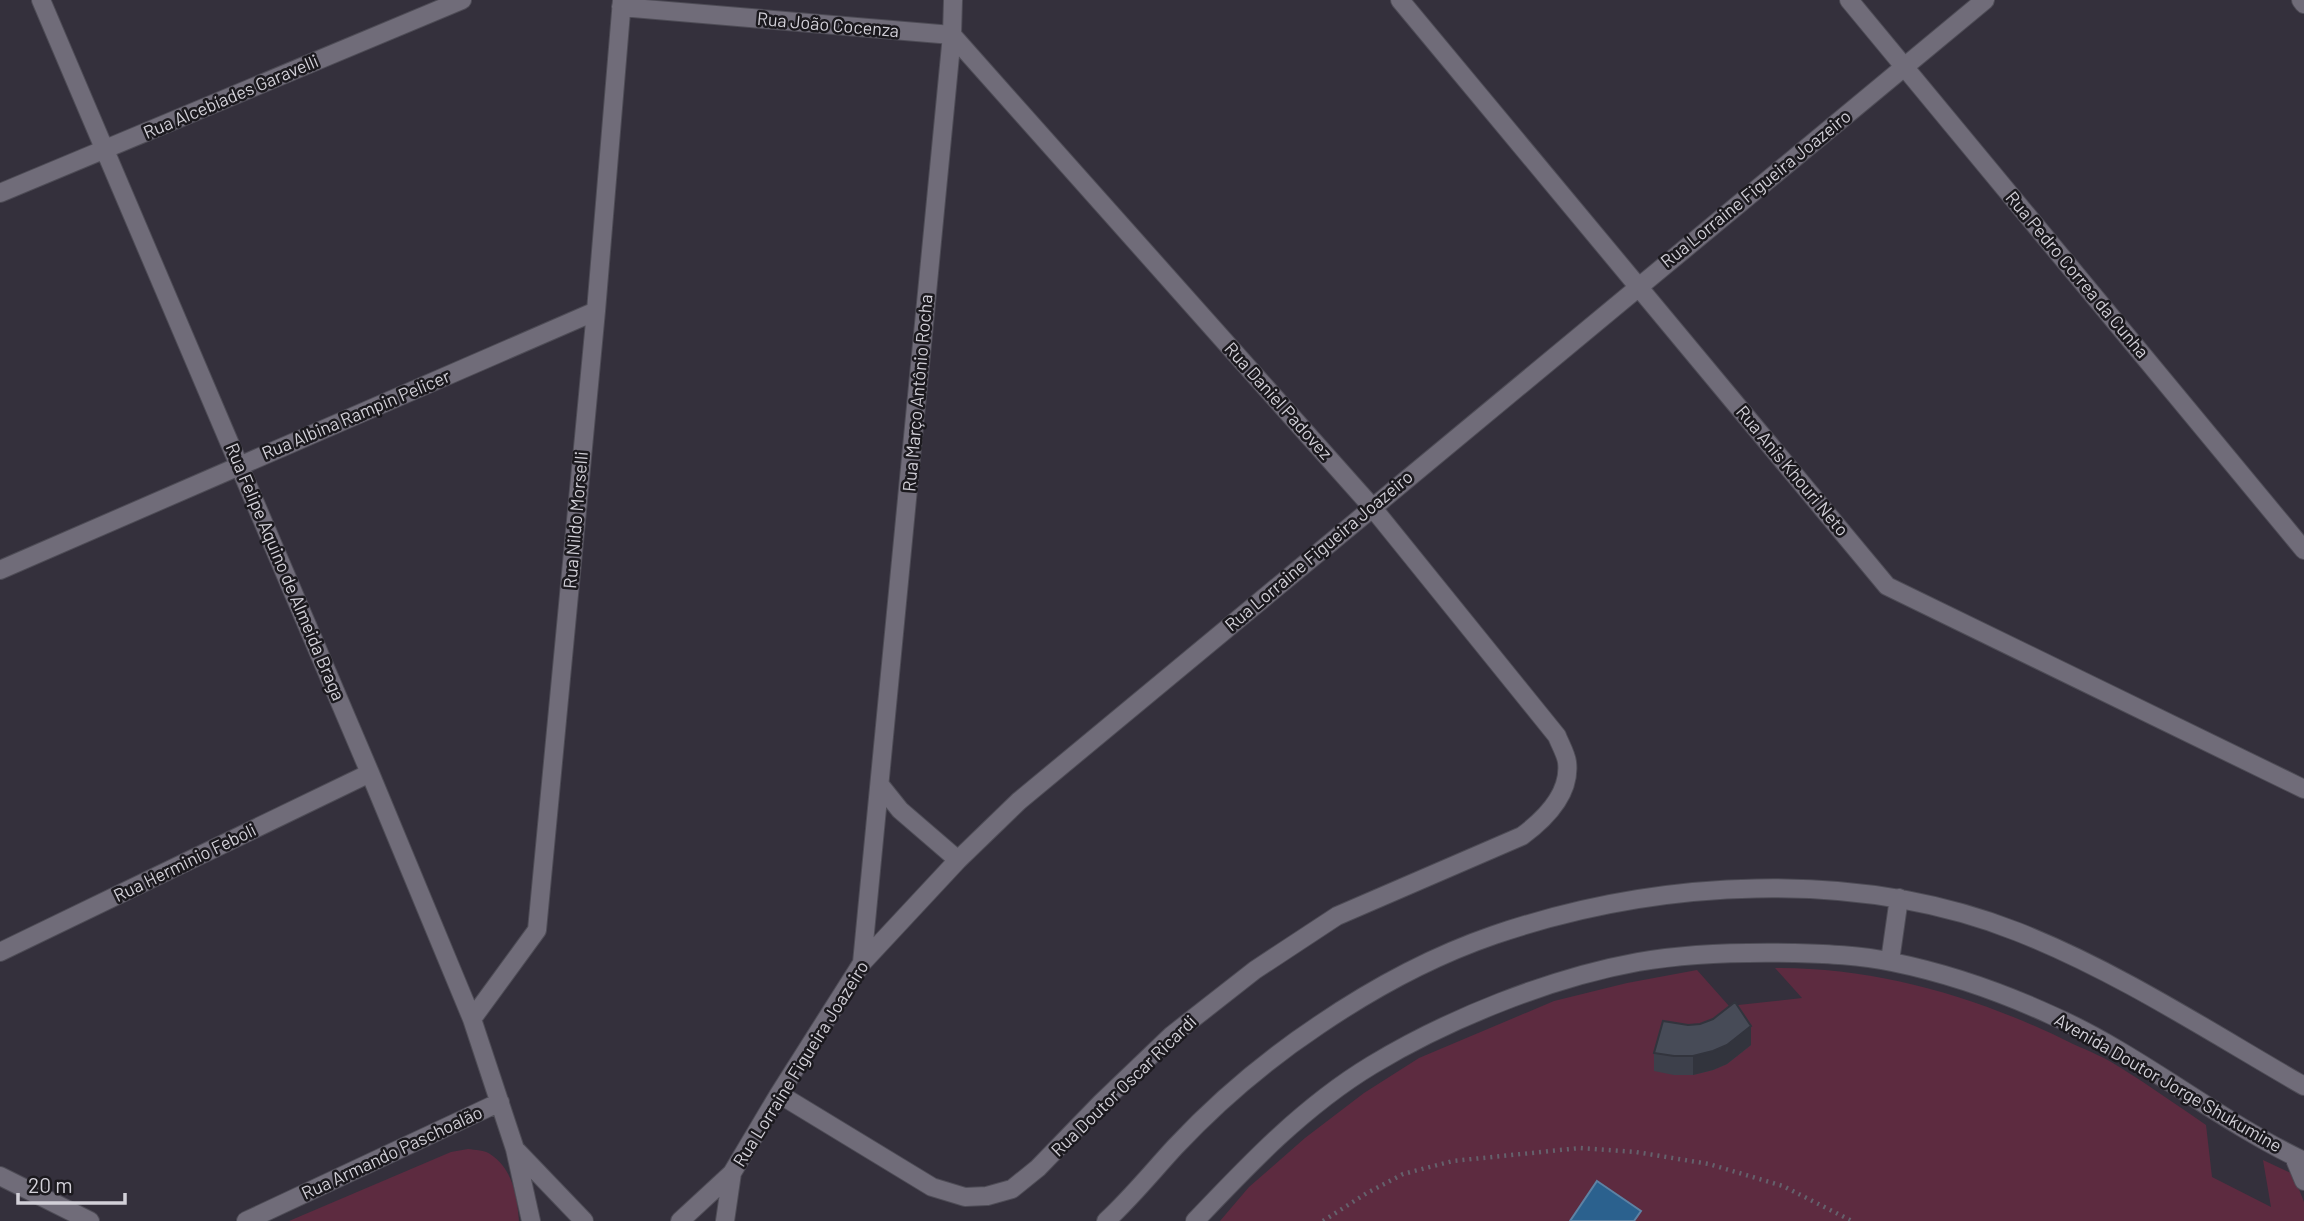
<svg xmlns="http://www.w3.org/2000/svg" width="2304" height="1221" font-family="Barlow,sans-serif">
	<rect width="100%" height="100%" fill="#34303c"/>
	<!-- green -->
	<path fill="#5d2b40" d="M1775,968C1878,967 1981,998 2073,1044C2089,1051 2106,1058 2121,1068C2150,1086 2178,1106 2206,1125L2212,1177L2271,1207L2263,1160L2293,1174L2304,1202V1221H1220L1249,1187L1305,1138L1364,1093L1419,1058L1554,1001L1627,983L1697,970L1729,1006L1802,998Z
		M468,1149C475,1150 485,1150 490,1154C513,1169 517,1196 519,1221H289L451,1152Z"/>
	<!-- water -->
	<path fill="#2b618e" stroke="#5d82a4" stroke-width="2" d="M1597,1181L1641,1211L1634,1221H1570Z"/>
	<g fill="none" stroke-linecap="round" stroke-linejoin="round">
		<!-- minor casing -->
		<g stroke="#4e4c56" stroke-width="20">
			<path id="minor" d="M41,0L370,773L472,1019L515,1149L531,1221
				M1400,0L1887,586L2304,789
				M1849,0L2304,550
				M2301,0L2304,4
				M621,7L952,35L1372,507L1557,736C1560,744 1566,754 1567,762C1571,794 1545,819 1522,836L1337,916L1255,970L1172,1035L1101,1103L1038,1168L1012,1189L987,1196L965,1197L932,1187L779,1094
				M0,193L462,0
				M0,570L596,311
				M880,785L900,810L958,860
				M0,952L370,773
				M1890,961L1899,898
				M862,963L952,35L953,0
				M472,1019L537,930L596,311L622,0
				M515,1149L584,1221
				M2294,1157L2304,1181
				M0,1176L90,1221
				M246,1221L500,1102
				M680,1221L732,1173L779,1094L862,963L958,860L1019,801L1985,0
				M725,1221L732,1173
				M1106,1221C1131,1198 1152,1172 1175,1147C1217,1102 1268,1059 1319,1025C1372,989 1433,956 1494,935C1658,879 1855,868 2018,932C2119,972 2210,1032 2304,1086
				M1195,1221C1249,1164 1304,1106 1372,1065C1448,1019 1550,978 1638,962C1689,953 1741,952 1793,953C1825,954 1860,955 1892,962C1946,973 2001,992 2051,1015C2138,1053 2217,1120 2304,1161"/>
		</g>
		<!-- path -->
		<path stroke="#65616c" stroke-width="4.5" stroke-dasharray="2 5" stroke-linecap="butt" d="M1323,1221L1367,1193L1403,1174L1453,1161L1580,1148L1636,1152L1709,1164L1783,1186L1852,1221"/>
		<!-- minor -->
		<use href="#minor" stroke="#706c79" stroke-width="18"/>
	</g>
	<!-- wall -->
	<path fill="#3d404b" d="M1751,1045L1727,1064L1713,1070L1693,1075H1674L1654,1071V1053Z"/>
	<!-- shaded-wall -->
	<path fill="#32343d" d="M1751,1026V1045L1727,1064L1713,1070L1693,1075V1056Z"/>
	<!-- building -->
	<path fill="#474b57" stroke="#32343d" stroke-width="2" d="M1735,1002L1751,1026L1727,1045L1713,1051L1693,1056H1674L1654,1053L1663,1021L1688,1025L1700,1024L1713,1019Z"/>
	<g text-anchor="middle" stroke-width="5" stroke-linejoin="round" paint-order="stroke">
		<!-- street labels -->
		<g font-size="18" fill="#d2d0d8" stroke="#1b191e">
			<text transform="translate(828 25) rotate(5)" y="6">Rua João Cocenza</text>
			<text transform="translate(231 97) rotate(-23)" y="6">Rua Alcebíades Garavelli</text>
			<text transform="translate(1756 189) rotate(-39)" y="6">Rua Lorraine Figueira Joazeiro</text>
			<text transform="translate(2077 275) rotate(50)" y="6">Rua Pedro Correa da Cunha</text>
			<text transform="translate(918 393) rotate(-85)" y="6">Rua Março Antônio Rocha</text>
			<text transform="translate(1278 401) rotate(48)" y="6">Rua Daniel Padovez</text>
			<text transform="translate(356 415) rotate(-23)" y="6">Rua Albina Rampin Pelicer</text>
			<text transform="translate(1792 471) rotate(50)" y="6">Rua Anis Khouri Neto</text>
			<text transform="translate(576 520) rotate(-85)" y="6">Rua Nildo Morselli</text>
			<text transform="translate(1319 551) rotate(-40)" y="6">Rua Lorraine Figueira Joazeiro</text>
			<text transform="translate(285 572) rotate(67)" y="6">Rua Felipe Aquino de Almeida Braga</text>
			<text transform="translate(185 863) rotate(-26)" y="6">Rua Herminio Feboli</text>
			<text transform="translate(801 1064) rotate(-58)" y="6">Rua Lorraine Figueira Joazeiro</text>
			<text transform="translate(2168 1083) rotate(30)" y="6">Avenida Doutor Jorge Shukumine</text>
			<text transform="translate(1124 1086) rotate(-44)" y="6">Rua Doutor Oscar Ricardi</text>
			<text transform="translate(392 1153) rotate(-25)" y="6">Rua Armando Paschoalão</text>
		</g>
	</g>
	<!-- scale -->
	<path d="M18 1193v10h107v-10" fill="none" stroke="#d2d0d8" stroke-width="3.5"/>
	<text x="28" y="1193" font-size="21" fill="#d2d0d8" stroke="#1b191e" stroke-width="5" paint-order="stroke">20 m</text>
</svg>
